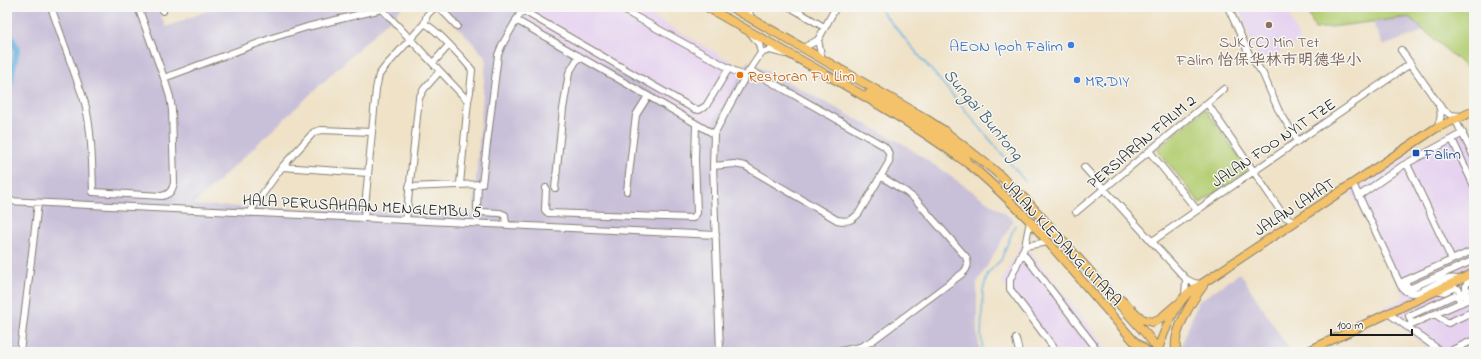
<svg xmlns="http://www.w3.org/2000/svg" width="1481" height="359" font-family="'Indie Flower','LXGW WenKai TC',sans-serif">
	<rect width="100%" height="100%" fill="#f6f6f2"/>
	<filter id="ink" filterUnits="userSpaceOnUse"><feTurbulence type="fractalNoise" baseFrequency=".025" numOctaves="2"/><feDisplacementMap in="SourceGraphic" scale="8" xChannelSelector="R" yChannelSelector="G"/><feConvolveMatrix kernelMatrix="1 2 1 2 8 2 1 2 1" color-interpolation-filters="sRGB"/></filter>
	<filter id="wash" filterUnits="userSpaceOnUse"><feTurbulence type="fractalNoise" baseFrequency=".012" numOctaves="4" result="noise"/><feDisplacementMap in="SourceGraphic" scale="16" xChannelSelector="R" yChannelSelector="G"/><feGaussianBlur stdDeviation="0.9" result="paint"/><feColorMatrix in="noise" values="0 0 0 0 0 0 0 0 0 0 0 0 0 0 0 0 0 1.4 0 .05"/><feComposite in="paint" operator="in"/></filter>
	<g filter="url(#wash)">
		<rect width="100%" height="100%" fill="#efe2c7"/>
		<!-- built -->
		<path fill="#e6d2f0" d="M518,7H636L744,69L712,126L515,14Z
			M1238,7H1287L1300,42L1259,61Z
			M1465,121L1474,144V347L1464,352H1432L1379,310L1405,297L1350,191Z
			M1022,242L1110,352H1052L1002,281Z"/>
		<!-- industrial -->
		<path fill="#c8bfd8" d="M7,7H157L166,27L217,7H403L193,205L473,215L486,58L440,7H518L515,14L712,125L748,61L905,145L1014,220L977,283V332L980,352H7Z
			M1400,7L1467,15L1383,46L1371,18Z
			M1240,273L1289,349L1283,352H1179L1198,302Z"/>
		<!-- green -->
		<path fill="#b5cf74" stroke="#687648" d="M1306,7H1474V74L1409,17L1315,29Z
			M1205,109L1249,170L1200,203L1157,149Z"/>
		<g fill="none" stroke-linecap="round" stroke-linejoin="round">
			<!-- stream -->
			<path stroke="#6bb4e3" stroke-width="1.5" d="M878,7L1025,181
				M983,352L981,335L983,290L988,273L1001,260L1015,225"/>
			<!-- canal -->
			<path stroke="#6bb4e3" stroke-width="5.5" d="M7,25L17,50L7,101"/>
		</g>
	</g>
	<g filter="url(#ink)">
		<g fill="none" stroke-linecap="round" stroke-linejoin="round">
			<!-- minor casing -->
			<g stroke="#867f72" stroke-width="8">
				<path id="minor" d="M51,7L85,103C92,132 92,162 93,192L162,196C170,194 172,191 174,183L172,110L170,97L164,78L138,7
					M162,7L163,11
					M618,7L745,77
					M748,7L751,19
					M790,7L824,27
					M1228,7L1249,54L1263,74L1278,109L1298,141
					M382,9L468,101L460,184
					M522,10L694,109L699,110L706,106L729,68
					M516,20L714,134
					M424,24C432,24 466,62 472,70L470,92L468,101
					M752,35L759,44L761,53
					M818,40L822,59
					M803,48L818,40L836,7
					M1401,50L1442,109L1451,115L1461,116
					M761,53L770,50L786,54
					M433,63L449,45
					M164,78L275,37L307,27L382,9L384,7
					M1207,103L1284,216L1295,222
					M1455,119L1474,157
					M1436,128C1441,121 1442,114 1439,106
					M1452,139L1474,186
					M1149,151L1197,210
					M1407,164L1452,260
					M713,166L734,164L745,166L837,220C847,222 852,221 859,213L889,162C890,155 889,151 884,146L750,70
					M282,167L368,173
					M1084,167L1186,279L1194,283L1200,284
					M478,184L477,208L481,212L500,213L505,215L506,225
					M1353,184L1359,196L1401,286C1412,304 1433,282 1447,279C1451,278 1456,279 1460,279
					M409,187L482,184L498,55L502,45L524,7
					M546,188L545,210L548,213L693,218L697,213L695,159L696,125
					M555,188L563,109L569,73L579,56
					M627,191L636,115L648,96
					M1359,196L1402,166L1463,133
					M7,201L716,235
					M1076,212L1224,89
					M249,213L282,167L314,132L321,130L372,132
					M364,218L376,89L379,75L385,67L424,24L427,15L435,7L440,8L457,26
					M406,220L419,98L424,89L440,71
					M1030,221L1025,246L1010,280V289L1057,352
					M1151,242L1410,64
					M1025,246L1048,242
					M1022,252L1099,352
					M1405,282L1408,287L1411,288L1474,260
					M1400,283L1474,250
					M1474,287L1472,289L1474,294
					M1438,290L1444,292L1453,288L1458,289L1468,300C1467,288 1461,285 1474,278
					M1185,296L1186,279
					M1388,313L1442,352
					M1435,314L1448,323L1474,311
					M1412,324L1409,316L1455,295L1458,297L1461,303
					M1407,326L1474,297
					M1016,339L1019,352
					M20,352L38,203
					M720,352L713,166L714,134L745,77L761,53
					M836,352L860,347L872,341L963,273C968,268 969,264 966,257L916,200L906,192L882,177
					M1448,352L1474,340"/>
			</g>
			<!-- major casing -->
			<g stroke="#867f72" stroke-width="10">
				<path id="major" d="M707,7C795,59 888,104 970,165C991,182 1011,202 1030,221L1133,340L1148,352
					M731,7L920,115L943,130L994,170L1027,201L1147,335L1160,352
					M869,94C903,113 936,132 966,158
					M1121,300L1142,319L1152,322L1161,318L1176,305
					M1157,352C1164,332 1173,308 1188,293L1436,128L1474,111
					M1177,352C1170,335 1193,299 1203,286
					M1306,352L1474,273"/>
			</g>
			<!-- minor -->
			<use href="#minor" stroke="#fff" stroke-width="6"/>
			<!-- major -->
			<use href="#major" stroke="#f3c26a" stroke-width="8"/>
		</g>
	</g>
	<!-- markers -->
	<circle fill="#8d6e63" stroke="#f6f6f2" stroke-width="1.5" cx="1269" cy="25" r="4"/>
	<g fill="#3f7fe0" stroke="#f6f6f2" stroke-width="1.5">
		<circle cx="1071" cy="45" r="4"/>
		<circle cx="1077" cy="80" r="4"/>
	</g>
	<circle fill="#e8710a" stroke="#f6f6f2" stroke-width="1.5" cx="740" cy="75" r="4"/>
	<rect fill="#1a4fb4" stroke="#f6f6f2" stroke-width="1.5" x="1412" y="149" width="8" height="8" rx="2"/>
	<g text-anchor="middle" stroke-width="3" stroke-linejoin="round" paint-order="stroke">
		<!-- education labels -->
		<g font-size="16" fill="#785e54" stroke="#f6f6f2">
			<text x="1269" y="47">SJK (C) Min Tet<tspan x="1269" dy="18">Falim 怡保华林市明德华小</tspan></text>
		</g>
		<!-- shop labels -->
		<g font-size="16" fill="#366cbe" stroke="#f6f6f2" text-anchor="end">
			<text x="1063" y="51">AEON Ipoh Falim</text>
			<text x="1085" y="86" text-anchor="start">MR.DIY</text>
		</g>
		<!-- food labels -->
		<g font-size="16" fill="#c56008" stroke="#f6f6f2" text-anchor="start">
			<text x="748" y="81">Restoran Fu Lim</text>
		</g>
		<!-- street labels -->
		<g font-size="16" fill="#1c1c1c" stroke="#f6f6f2">
			<text transform="translate(1141 141) rotate(-40)" y="6">PERSIARAN FALIM 2</text>
			<text transform="translate(1273 142) rotate(-34)" y="6">JALAN FOO NYIT TZE</text>
			<text transform="translate(362 205) rotate(3)" y="6">HALA PERUSAHAAN MENGLEMBU 5</text>
			<text transform="translate(1294 206) rotate(-33)" y="6">JALAN LAHAT</text>
			<text transform="translate(1063 242) rotate(47)" y="6">JALAN KLEDANG UTARA</text>
		</g>
		<!-- transit labels -->
		<g font-size="16" fill="#164399" stroke="#f6f6f2" text-anchor="start">
			<text x="1424" y="159">Falim</text>
		</g>
		<!-- water labels -->
		<g font-size="17" font-style="italic" fill="#3c596c" stroke="#f6f6f2">
			<text transform="translate(984 114) rotate(50)" y="6">Sungai Buntong</text>
		</g>
	</g>
	<!-- margin -->
	<rect width="1481" height="359" fill="none" stroke="#f6f6f2" stroke-width="24"/>
	<!-- scale -->
	<path d="M1331 329v6h81v-6" fill="none" stroke="#1c1c1c" stroke-width="2"/>
	<text x="1337" y="329" font-size="12" fill="#1c1c1c" stroke="#f6f6f2" stroke-width="3" paint-order="stroke">100 m</text>
</svg>
